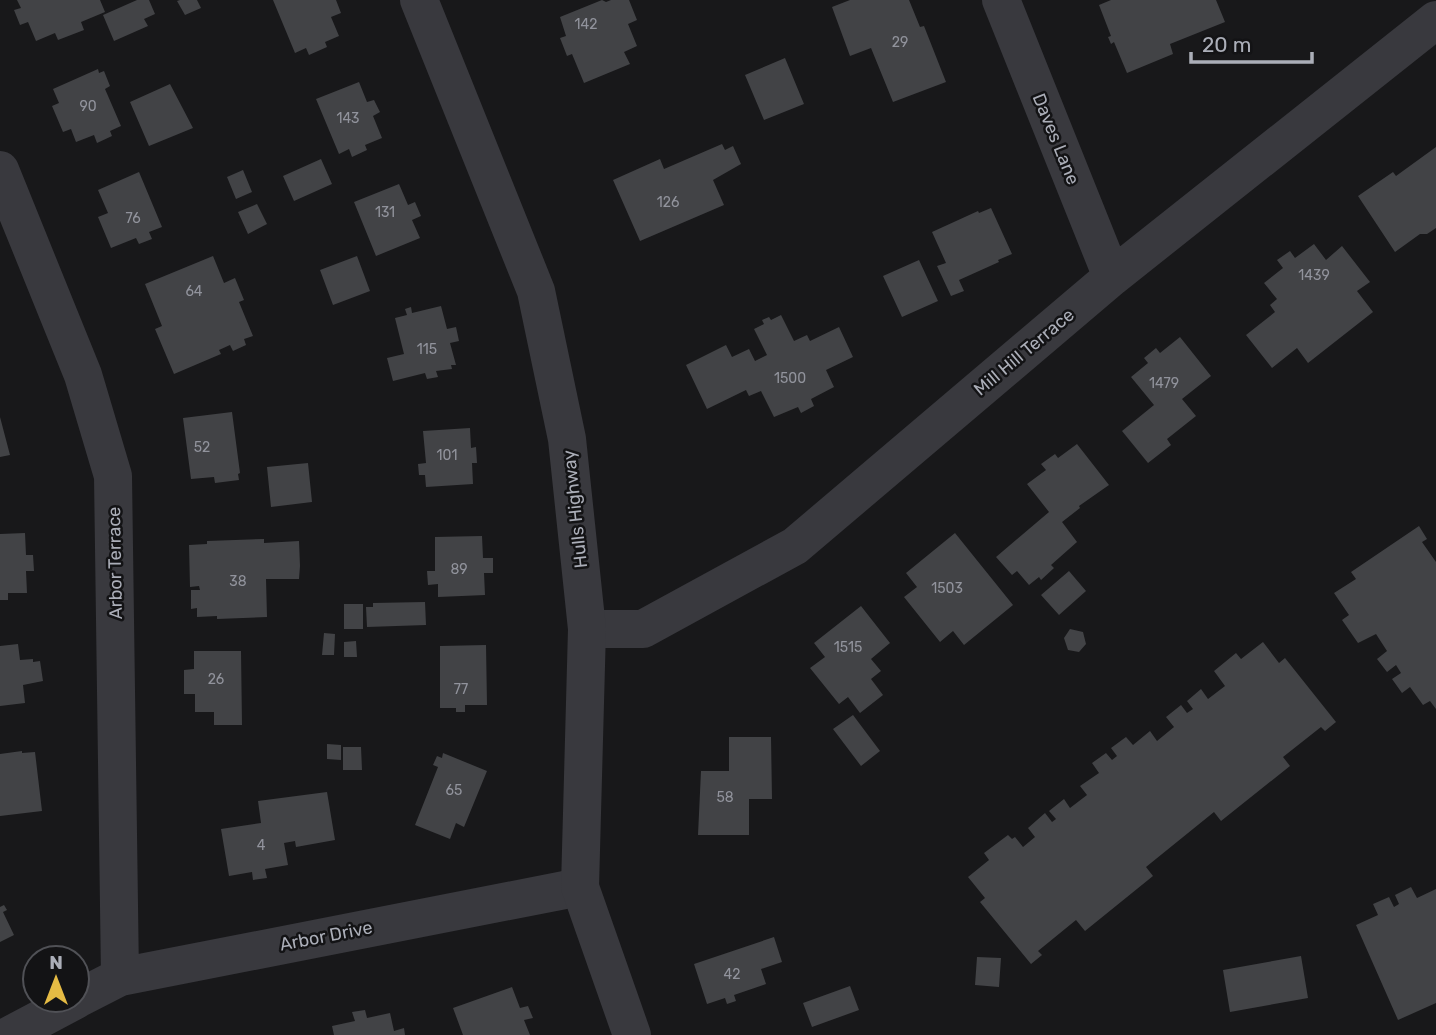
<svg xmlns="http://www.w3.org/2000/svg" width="1436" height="1035" font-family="Rubik,sans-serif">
	<rect width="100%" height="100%" fill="#18181a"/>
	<!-- building -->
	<path fill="#424346" d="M17,0H100L105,12L81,22L84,30L58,40L55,33L36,41L28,22L20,25L14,10L21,8Z
		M137,0H149L155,14L144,19L148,26L114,41L103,15Z
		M180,0H197L201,8L185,15L177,1Z
		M273,0H336L341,13L331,17L339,36L325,42L327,47L309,55L306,48L295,53Z
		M602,0L606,2L611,0H629L637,20L628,24L637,46L624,52L630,64L584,83L572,54L567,56L560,38L566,36L560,17Z
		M850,0H909L920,27L924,26L946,82L893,102L871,48L850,56L832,7Z
		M1111,0H1216L1225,22L1170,44L1173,54L1127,73L1114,42L1111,44L1108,37L1111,36L1099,5Z
		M785,58L804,104L764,120L745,75Z
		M98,69L99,73L104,71L110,86L105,89L121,126L110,131L112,136L97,143L94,135L76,142L71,129L63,132L52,106L59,103L53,89Z
		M359,82L367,102L374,100L380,112L373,116L382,138L365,145L367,150L352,157L349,149L339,154L316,99Z
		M170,84L193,128L149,146L130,102Z
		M722,144L725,150L733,146L741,164L713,180L724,205L640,241L613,180L660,159L664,169Z
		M1436,147V228L1427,234H1420L1395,252L1358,196L1393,172L1396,176Z
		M321,159L332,184L294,201L283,176Z
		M243,170L252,192L236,199L227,177Z
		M139,172L162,227L149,232L152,239L139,244L136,238L111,248L98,217L108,213L98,190Z
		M399,184L408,205L415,202L421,216L412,220L420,238L376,256L354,202Z
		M257,204L267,224L248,234L238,212Z
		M991,208L1012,254L998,260L999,262L959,280L964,291L951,296L937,266L946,263L932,232L978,211L979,213Z
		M1314,244L1326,260L1342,246L1370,282L1357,291L1373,312L1308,363L1297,348L1272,368L1246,335L1275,312L1270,305L1277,299L1264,283L1283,268L1277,260L1290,251L1295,258Z
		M213,256L224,283L235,278L244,300L239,302L253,336L244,339L246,345L233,351L230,345L219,350L221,354L174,374L155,329L162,326L145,284Z
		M357,256L370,291L333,305L320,270Z
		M919,260L938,301L902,317L883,276Z
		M441,306L447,329L456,327L459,341L450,343L456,365H451L452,369L436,371L438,377L427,379L425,373L393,381L387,358L404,354L395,318L407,315L405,309L411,307L412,313Z
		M781,315L794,341L807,335L810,341L839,327L853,357L826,370L834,387L811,399L814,406L801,413L798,407L774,417L761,391L749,396L746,390L707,409L686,365L726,345L732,357L749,349L755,361L767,355L754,329L764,324L762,320L769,317L771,320Z
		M1180,337L1211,376L1182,399L1196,416L1167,439L1171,445L1148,463L1122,431L1154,405L1131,377L1148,363L1144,358L1156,348L1160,353Z
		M232,412L240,473L238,474L239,480L215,483L214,477L191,479L183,418Z
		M0,417L10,455L0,457Z
		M470,428L471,448L476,447L477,463H472L473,484L426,487L425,475H419L418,464L426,463L423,431Z
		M1077,444L1109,485L1079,506L1080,508L1062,522L1077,542L1051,565L1054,568L1041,580L1039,577L1029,585L1017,571L1012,575L996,557L1049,512L1027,484L1046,470L1041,464L1055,454L1058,458Z
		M308,463L312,502L271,507L267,467Z
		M1419,526L1427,539L1422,542L1436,562V709L1430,701L1423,705L1410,687L1402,693L1392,679L1401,673L1396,665L1387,672L1377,659L1387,651L1376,634L1358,643L1342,620L1349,615L1334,593L1356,579L1351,572Z
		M25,533L26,555H33L34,571H26L27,593H8V600H0V534Z
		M955,533L1013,605L964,645L953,631L940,642L904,597L917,587L906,573Z
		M482,536L483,558H493V573H484L485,595L438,597V584L428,585L427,571H435V537Z
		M264,539V543L299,541L300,566L299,579H266L267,617L217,619V616L197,617V608L191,609V590H200L199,586L190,587L189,545L207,544V541Z
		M1069,571L1086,591L1059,615L1041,595Z
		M425,602L426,625L367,627L366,607H373V603Z
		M344,604H363V629H344Z
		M861,606L890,643L871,659L881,671L871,679L883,695L860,713L848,697L839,704L810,668L825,657L814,643Z
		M1070,629L1083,632L1086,644L1079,652L1068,650L1064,638Z
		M324,633L335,634L334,655H322Z
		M356,641L357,657H344V642Z
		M1263,642L1279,663L1285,658L1336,722L1325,731L1321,727L1283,757L1290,766L1221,821L1214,812L1146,867L1153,876L1085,931L1076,920L1038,951L1042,955L1031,964L980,902L985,898L968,877L989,860L984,853L1008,835L1012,839L1015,837L1023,847L1035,837L1028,828L1045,813L1052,822L1056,819L1049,811L1064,799L1070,808L1087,795L1080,786L1099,773L1092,763L1106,753L1112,760L1117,756L1111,748L1126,737L1133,745L1150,731L1157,741L1174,727L1166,717L1181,705L1187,713L1193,709L1187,701L1201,689L1208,699L1225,686L1214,671L1236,653L1241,659Z
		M18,644L20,660L33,659V662L40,661L43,681L23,685L25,703L0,706V646Z
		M486,645L487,705H465V712H456V708H440V646Z
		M194,651H241L242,725H214V712H195V694H184V670L194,669Z
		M853,715L880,751L861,766L833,729Z
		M729,737H771L772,799H749V835H698L701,771H729Z
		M327,744L341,745V760L327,759Z
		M343,747H361L362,770H343Z
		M22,751V753L35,752L42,811L0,816V754Z
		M443,753L487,771L464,827L456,823L450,839L415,825L438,767L433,765L437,756L442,758Z
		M327,792L335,840L296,847L295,841L284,843L288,865L265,869L267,878L253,880L252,872L229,876L221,829L261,823L258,801Z
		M1411,887L1417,898L1436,889V1003L1398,1020L1356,925L1378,915L1373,904L1389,897L1394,907L1399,904L1395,895Z
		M4,905L7,910L3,912L14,935L0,942V907Z
		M774,937L782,962L761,969L766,984L734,995L736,1001L727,1004L725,998L707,1004L694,964Z
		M1301,956L1308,998L1230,1012L1223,970Z
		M977,957L1001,958L999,987L975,985Z
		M850,986L859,1010L812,1027L803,1003Z
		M512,987L520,1008L528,1006L533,1018L524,1020L530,1035H463L453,1008Z
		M365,1010L367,1018L390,1013L394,1031L404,1028L405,1035H334L332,1026L355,1021L352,1012Z"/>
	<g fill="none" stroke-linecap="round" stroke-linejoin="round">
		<!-- minor -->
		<path stroke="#39393e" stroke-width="38" d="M1001,0L1112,277
			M0,170L83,375L113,476L120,977
			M587,629H643L795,546L1112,277L1436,20
			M77,999L120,977L580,887
			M10,1035L76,1000"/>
		<!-- tertiary -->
		<path stroke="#39393e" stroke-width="38" d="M419,0L536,291L567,439L587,629L580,887L632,1035"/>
	</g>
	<g text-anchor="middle" stroke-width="5" stroke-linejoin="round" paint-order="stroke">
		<!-- number labels -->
		<g font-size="14" fill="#91939c">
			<text x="586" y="29">142</text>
			<text x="900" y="47">29</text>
			<text x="88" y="111">90</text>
			<text x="348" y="123">143</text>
			<text x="668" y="207">126</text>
			<text x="385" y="217">131</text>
			<text x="133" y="223">76</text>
			<text x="1314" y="280">1439</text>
			<text x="194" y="296">64</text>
			<text x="427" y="354">115</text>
			<text x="790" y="383">1500</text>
			<text x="1164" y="388">1479</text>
			<text x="202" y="452">52</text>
			<text x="447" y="460">101</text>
			<text x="459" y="574">89</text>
			<text x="238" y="586">38</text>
			<text x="947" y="593">1503</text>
			<text x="848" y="652">1515</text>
			<text x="216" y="684">26</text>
			<text x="461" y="694">77</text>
			<text x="454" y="795">65</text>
			<text x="725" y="802">58</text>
			<text x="261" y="850">4</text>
			<text x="732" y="979">42</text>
		</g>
		<!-- street labels -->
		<g font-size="18" fill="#abaeb8" stroke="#131315">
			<text transform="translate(1056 139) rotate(68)" y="6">Daves Lane</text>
			<text transform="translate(1024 352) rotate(-40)" y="6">Mill Hill Terrace</text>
			<text transform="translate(575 509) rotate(-96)" y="6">Hulls Highway</text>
			<text transform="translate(115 563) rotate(-91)" y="6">Arbor Terrace</text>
			<text transform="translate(326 936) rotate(-11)" y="6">Arbor Drive</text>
		</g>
	</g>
	<!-- north arrow -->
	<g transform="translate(56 979)"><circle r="33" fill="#131315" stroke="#505156" stroke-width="2"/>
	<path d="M0-5L12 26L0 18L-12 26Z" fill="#e5bb44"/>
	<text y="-10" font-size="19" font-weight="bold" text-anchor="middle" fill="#abaeb8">N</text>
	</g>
	<!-- scale -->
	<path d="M1191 52v10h121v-10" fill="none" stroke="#abaeb8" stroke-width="3.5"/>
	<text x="1202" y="52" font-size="21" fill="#abaeb8" stroke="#131315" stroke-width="5" paint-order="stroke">20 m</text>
</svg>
